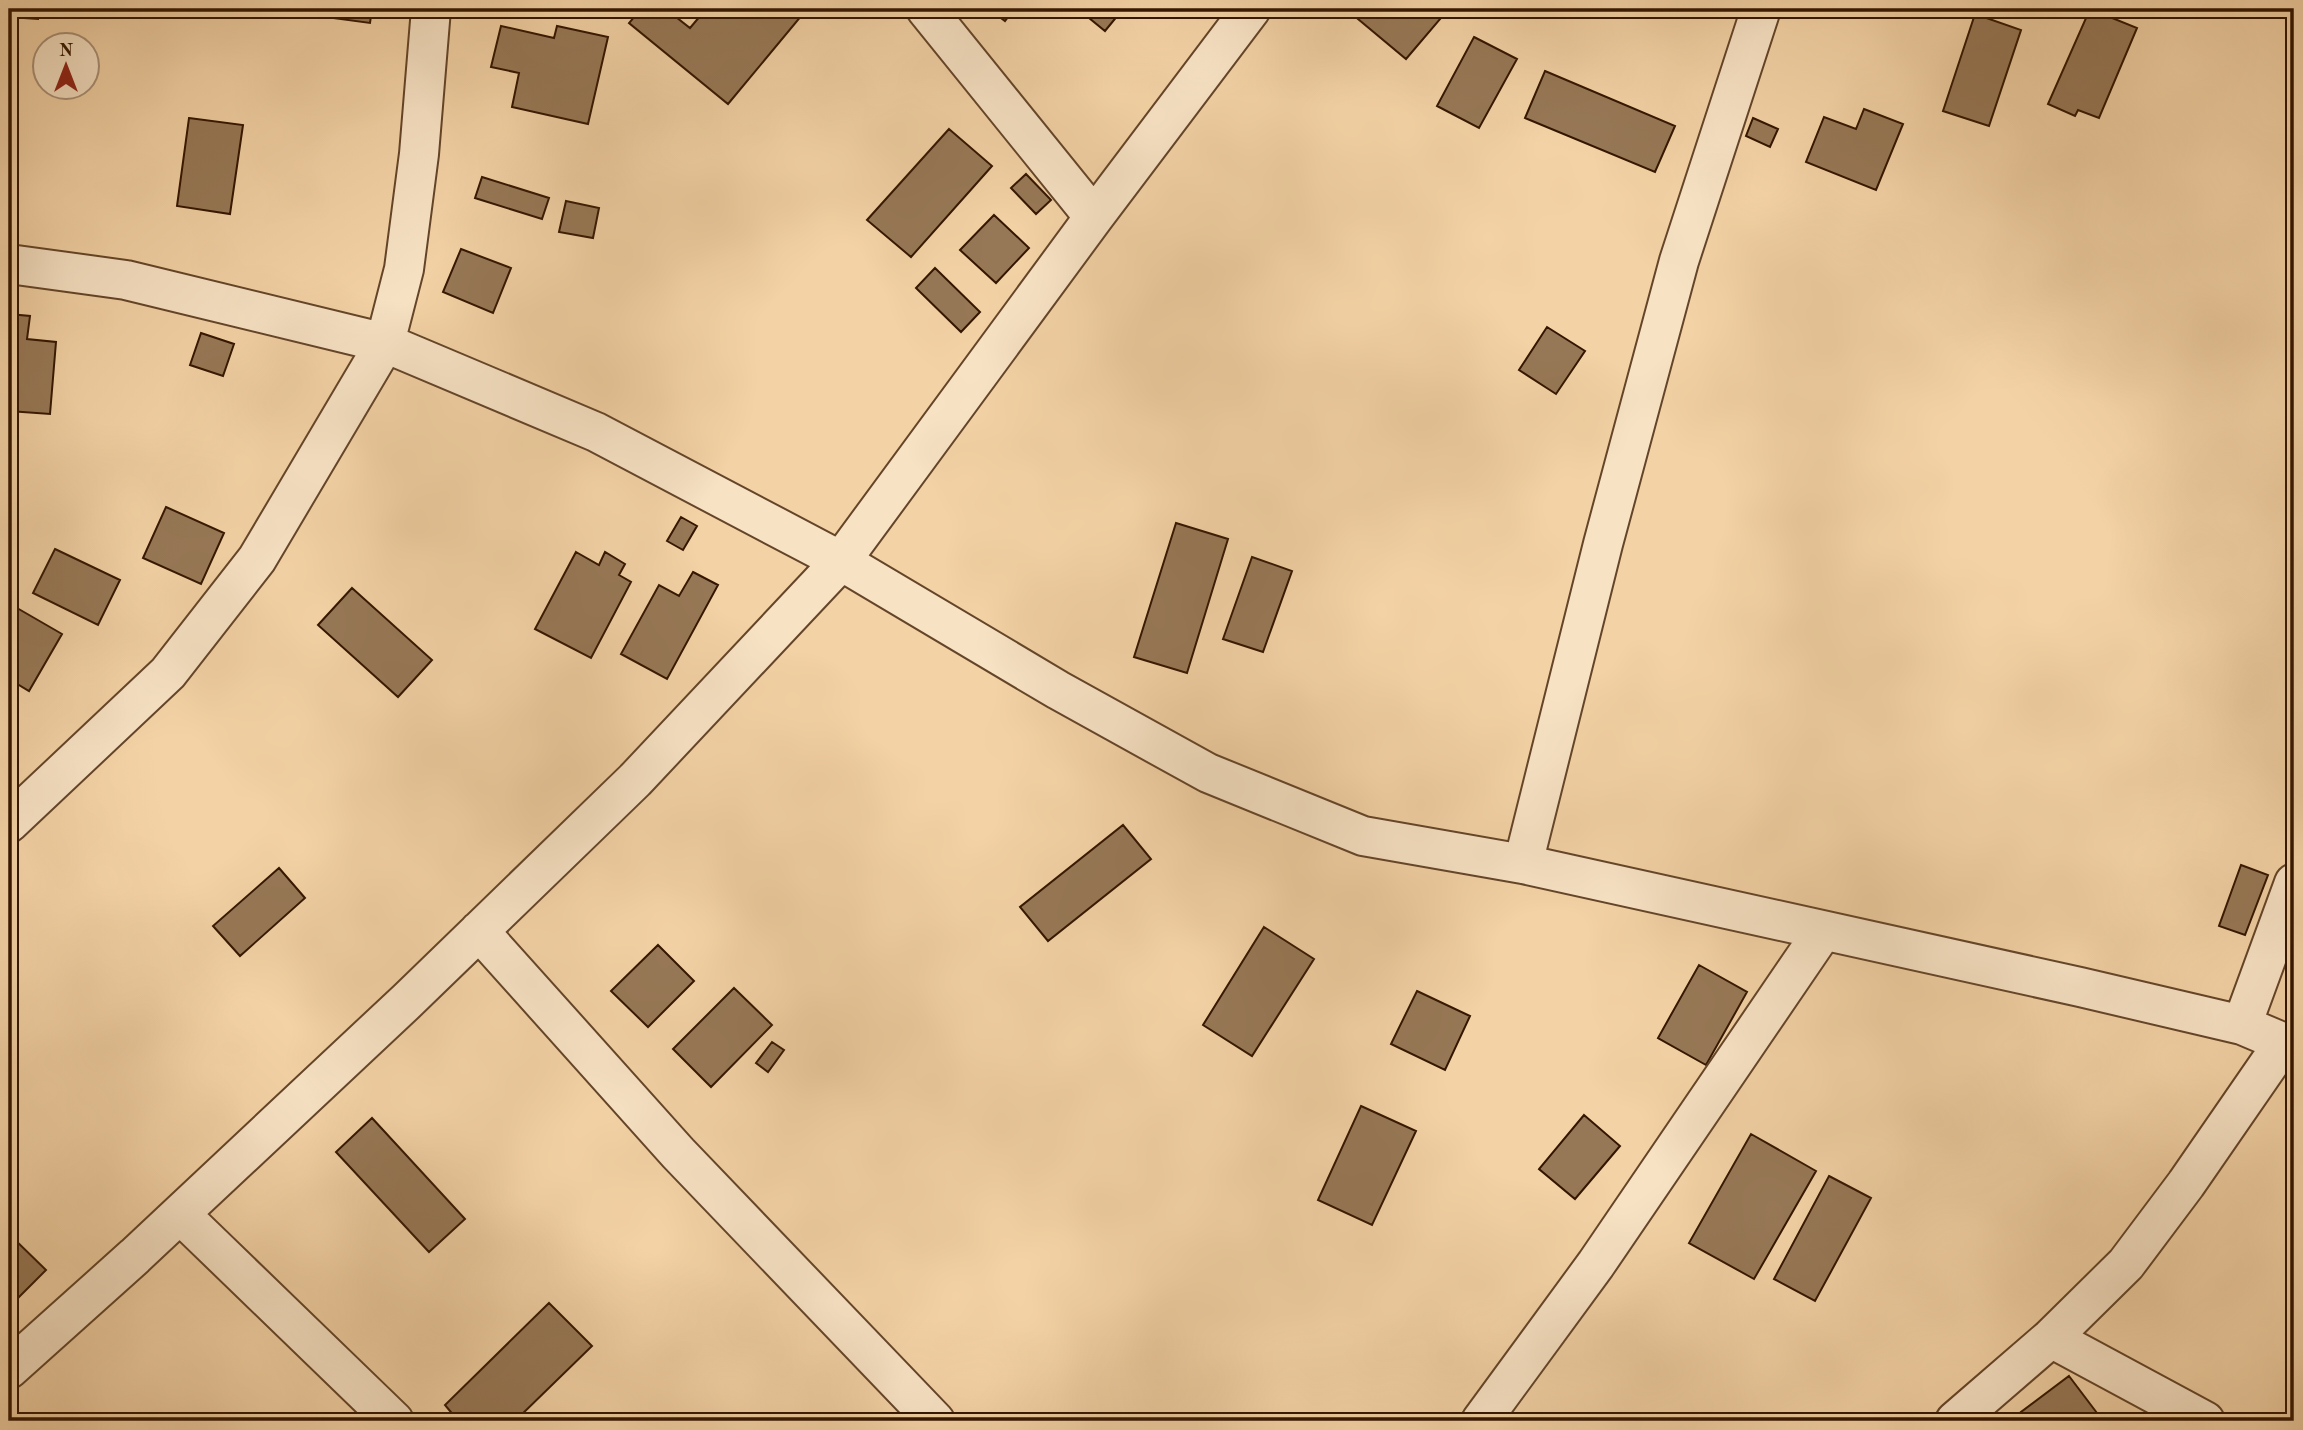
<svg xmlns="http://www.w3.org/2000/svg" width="2303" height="1430" font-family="'Old Standard TT',serif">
	<rect width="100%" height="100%" fill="#f3d2a5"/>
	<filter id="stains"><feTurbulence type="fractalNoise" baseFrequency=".00286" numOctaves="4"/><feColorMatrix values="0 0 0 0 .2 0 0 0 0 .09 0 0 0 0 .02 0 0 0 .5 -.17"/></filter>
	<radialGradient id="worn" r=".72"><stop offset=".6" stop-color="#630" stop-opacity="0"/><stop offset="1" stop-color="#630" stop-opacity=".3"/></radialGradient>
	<!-- building -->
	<path fill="#977856" stroke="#341600" stroke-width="2" d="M9,9H38V19L9,17Z
		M266,9H372L370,23Z
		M641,9H682L676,17L690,28L706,9H807L728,104L629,23Z
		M989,9H1014L1005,21Z
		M1078,9H1123L1105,31Z
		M1346,9H1430L1441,18L1406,59Z
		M2090,9L2137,28L2099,118L2078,110L2075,116L2048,104Z
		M1975,14L2021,30L1989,126L1943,111Z
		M501,26L554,38L557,26L608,37L588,124L512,107L519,73L491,67Z
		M1474,37L1517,59L1479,128L1437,106Z
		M1545,71L1675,126L1655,172L1525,118Z
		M1864,109L1903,124L1876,190L1806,162L1824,117L1856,129Z
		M189,118L243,125L230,214L177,206Z
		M1753,118L1778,129L1770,147L1746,136Z
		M949,129L992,166L911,257L867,220Z
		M1026,174L1051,200L1036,214L1011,188Z
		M482,177L549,198L542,219L475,198Z
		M566,201L599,208L593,238L559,232Z
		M994,215L1029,248L996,283L960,250Z
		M461,249L511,268L493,313L443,292Z
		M935,268L980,312L961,332L916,288Z
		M9,314L30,316L27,339L56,342L50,414L9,411Z
		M1547,327L1585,351L1556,394L1519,370Z
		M201,333L234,344L223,376L190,365Z
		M166,507L224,533L201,584L143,558Z
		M681,517L697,526L683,550L667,541Z
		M1176,523L1228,539L1187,673L1134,657Z
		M55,549L120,580L98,625L33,593Z
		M576,552L599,565L605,552L625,564L619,575L631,582L591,658L535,629Z
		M1252,557L1292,571L1263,652L1223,639Z
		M693,572L718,585L667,679L621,654L659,585L679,596Z
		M352,588L432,660L398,697L318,625Z
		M17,608L62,634L29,691L9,679V623Z
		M1123,825L1151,859L1048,941L1020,907Z
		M2241,865L2268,875L2245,935L2219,926Z
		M279,868L305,898L240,956L213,926Z
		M1264,927L1314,959L1252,1056L1203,1025Z
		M658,945L694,981L648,1027L611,991Z
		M1699,965L1747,992L1706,1065L1658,1038Z
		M734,988L772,1025L711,1087L673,1049Z
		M1417,991L1470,1016L1445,1070L1391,1044Z
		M772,1042L784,1050L768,1072L756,1063Z
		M1361,1106L1416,1131L1372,1225L1318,1200Z
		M1584,1115L1620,1146L1575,1199L1539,1169Z
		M372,1118L465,1219L429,1252L336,1152Z
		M1751,1134L1816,1171L1754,1279L1689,1243Z
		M1829,1176L1871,1198L1815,1301L1774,1279Z
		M9,1234L46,1270L9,1307Z
		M549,1303L592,1346L515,1421H451L455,1417L445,1405Z
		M2069,1376L2103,1421H2028L2021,1412Z"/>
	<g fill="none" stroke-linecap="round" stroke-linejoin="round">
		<!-- minor casing -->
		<g stroke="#644529" stroke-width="42">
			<path id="minor" d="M926,9L1094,217
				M9,264L126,280L385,343L596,432L841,561L1058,690L1208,773L1363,836L1523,864L2080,987L2242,1025L2294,1047
				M9,823L168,673L257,559L385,343L404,269L419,154L431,9
				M1523,864L1603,544L1679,261L1761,9
				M479,931L678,1153L935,1421
				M2242,1025L2294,883
				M180,1214L394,1421
				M2051,1338L2205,1421
				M9,1369L135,1256L408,1000L635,780L841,561L1094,217L1251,9
				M1481,1421L1596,1264L1823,931
				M1955,1421L2051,1338L2126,1264L2186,1184L2284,1042"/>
		</g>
		<!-- minor -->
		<use href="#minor" stroke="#f7e2c4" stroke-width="38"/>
	</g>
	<!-- margin -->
	<rect width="2303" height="1430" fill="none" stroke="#f3d2a5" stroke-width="35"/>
	<rect x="10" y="10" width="2282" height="1409" fill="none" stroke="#341600" stroke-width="3.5"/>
	<rect x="18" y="18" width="2268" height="1395" fill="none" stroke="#341600" stroke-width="2"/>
	<!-- north arrow -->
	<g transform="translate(66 66)"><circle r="33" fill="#f7e2c4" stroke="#a99076" stroke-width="2"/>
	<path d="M0-5L12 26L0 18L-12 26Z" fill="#8f2418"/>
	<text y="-10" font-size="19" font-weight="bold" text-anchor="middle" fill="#341600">N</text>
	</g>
	<rect width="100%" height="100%" filter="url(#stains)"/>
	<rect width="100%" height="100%" fill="url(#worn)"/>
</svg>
